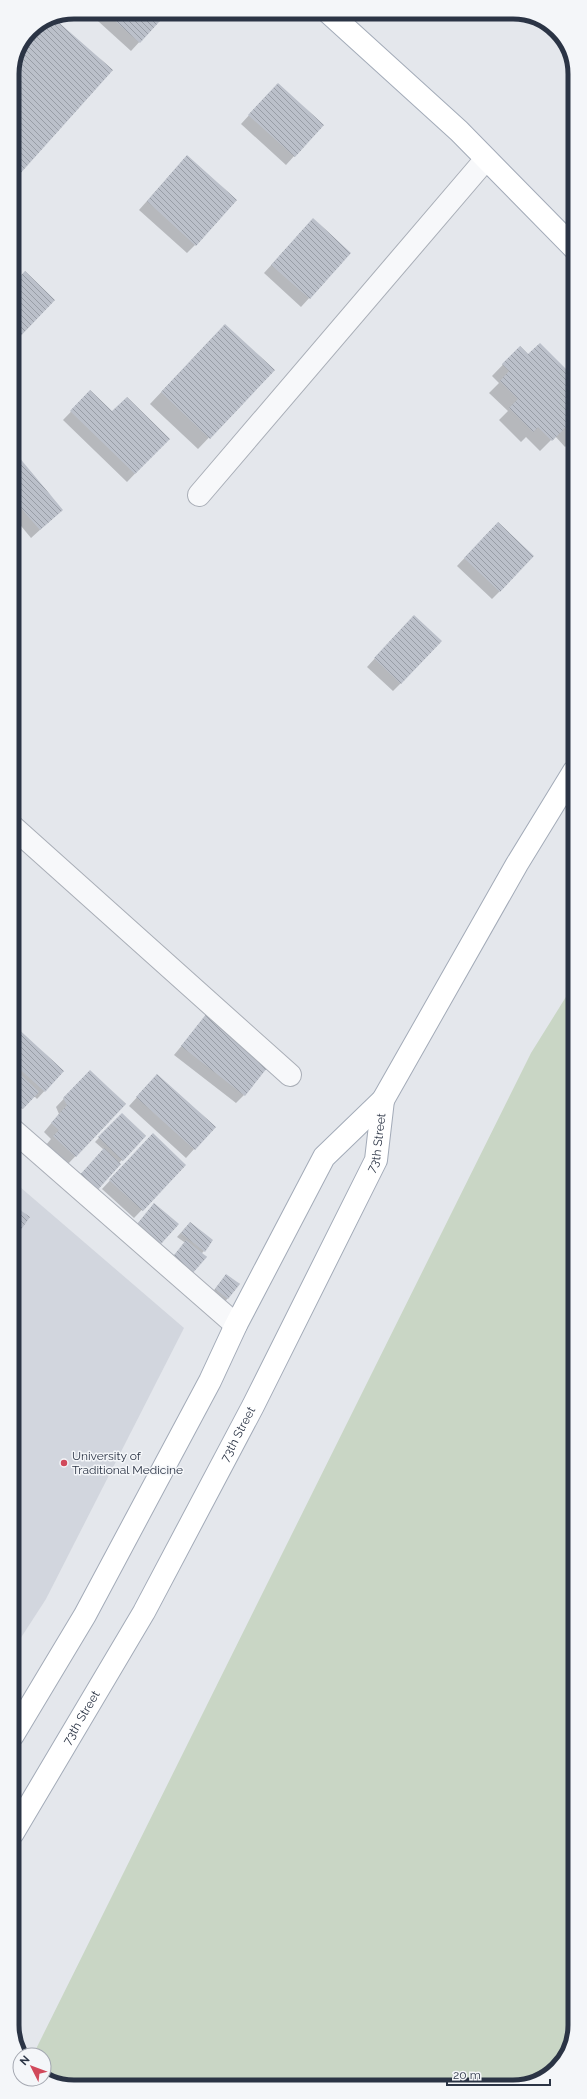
<svg xmlns="http://www.w3.org/2000/svg" width="587" height="2099" font-family="Raleway,sans-serif">
	<defs>
		<pattern id="building-back-hatch" width="6" height="6" patternUnits="userSpaceOnUse"><rect width="6" height="6" fill="#bbc0ca"/><path d="M-1 5l2 2M0 0l6 6M5-1l2 2" fill="none" stroke="#989da6"/></pattern>
	</defs>
	<rect width="100%" height="100%" fill="#e4e7ec"/>
	<!-- built -->
	<path fill="#d2d6de" d="M13,1181L184,1328L46,1599L13,1650Z"/>
	<!-- grass -->
	<path fill="#c9d6c5" d="M574,984L575,2025L562,2063L525,2086L70,2087L44,2076V2055H33L531,1053Z"/>
	<!-- shadow -->
	<path fill="#0003" d="M88,12H167L131,51Z
		M55,20L111,70L12,181V74L26,41L38,27Z
		M270,92L322,125L286,165L241,124Z
		M179,165L195,245L187,253L139,210Z
		M305,228L350,253L301,307L264,273Z
		M12,286L53,300L12,343Z
		M214,336L273,370L198,449L150,404Z
		M520,347L528,356L574,378V439L565,447L555,436L540,451L526,437L521,442L499,420L508,411L489,393L499,383L492,376Z
		M90,392L112,413L168,439L127,482L63,420Z
		M12,462L62,510L31,538L12,515Z
		M490,531L500,591L492,599L457,566Z
		M406,624L401,683L393,691L367,667Z
		M207,1015L244,1095L236,1103L174,1055Z
		M13,1026L63,1071L37,1099L34,1096L18,1112L13,1107Z
		M90,1071L125,1104L67,1165L46,1145L51,1139L44,1132L59,1114L56,1107Z
		M149,1084L214,1127L186,1158L129,1106Z
		M122,1114L145,1136L119,1163L95,1142Z
		M145,1143L185,1165L134,1218L102,1189Z
		M13,1206L28,1217L13,1239Z
		M150,1209L161,1243L157,1247L134,1228Z
		M186,1227L204,1251L201,1254L177,1237Z
		M226,1275L239,1284L224,1303L211,1294Z"/>
	<!-- building -->
	<path fill="url(#building-back-hatch)" d="M105,12H168L140,43Z
		M56,20L113,70L18,176L12,171V74L26,41L38,27Z
		M278,83L324,125L295,157L248,115Z
		M187,155L237,200L196,246L147,201Z
		M313,218L351,253L310,299L271,265Z
		M25,271L55,300L13,344L12,285Z
		M225,324L275,370L210,439L161,392Z
		M540,343L574,377V434L567,426L552,441L538,427L533,432L509,408L518,399L500,381L509,371L502,364L520,346L528,354Z
		M90,390L112,411L127,397L170,439L135,474L70,411Z
		M18,456L63,510L40,530L12,498V460Z
		M498,522L534,556L500,592L464,558Z
		M414,615L442,641L401,684L374,658Z
		M207,1013L271,1063L245,1096L181,1046Z
		M13,1024L64,1071L45,1092L13,1063Z
		M13,1067L39,1092L23,1109L13,1099Z
		M90,1070L126,1104L76,1157L53,1136L59,1130L51,1123L67,1105L63,1098Z
		M157,1074L216,1127L195,1150L136,1097Z
		M122,1113L146,1136L123,1161L98,1137Z
		M153,1133L186,1165L143,1211L109,1180Z
		M104,1148L121,1164L94,1194L77,1178Z
		M154,1203L179,1224L161,1244L138,1223Z
		M13,1205L30,1217L13,1241Z
		M190,1222L213,1240L205,1252L181,1233Z
		M186,1240L207,1257L191,1275L171,1259Z
		M226,1274L240,1284L228,1299L215,1289Z"/>
	<g fill="none" stroke-linecap="round" stroke-linejoin="round">
		<!-- minor casing -->
		<g stroke="#a9aeb7" stroke-width="24">
			<path id="minor" d="M199,495L486,159
				M12,826L290,1075
				M13,1130L236,1325"/>
		</g>
		<!-- major casing -->
		<g stroke="#a3abb8" stroke-width="24">
			<g id="major">
				<path d="M328,12L459,131L574,248"/>
				<path d="M13,1735L85,1615L210,1381L236,1325L324,1157L383,1100L517,864L574,771"/>
				<path id="s1" d="M13,1833L144,1612L253,1406L376,1160L383,1100"/>
			</g>
		</g>
		<!-- minor -->
		<use href="#minor" stroke="#f7f8fa" stroke-width="22"/>
		<!-- major -->
		<use href="#major" stroke="#fff" stroke-width="22"/>
	</g>
	<!-- markers -->
	<circle fill="#d1495b" stroke="#f4f6f9" stroke-width="1.5" cx="64" cy="1463" r="4"/>
	<g text-anchor="middle" stroke-width="3" stroke-linejoin="round" paint-order="stroke">
		<!-- street labels -->
		<g font-size="12" fill="#2b3445" stroke="#f4f6f9">
			<text dy="4" stroke="none"><textPath href="#s1" startOffset="782">73th Street</textPath></text>
			<text dy="4" stroke="none"><textPath href="#s1" startOffset="458">73th Street</textPath></text>
			<text dy="4" stroke="none"><textPath href="#s1" startOffset="134">73th Street</textPath></text>
		</g>
		<!-- poi labels -->
		<g font-size="12" fill="#2b3445" stroke="#f4f6f9" text-anchor="start">
			<text x="72" y="1460">University of<tspan x="72" dy="14">Traditional Medicine</tspan></text>
		</g>
	</g>
	<!-- crop -->
	<path d="M0 0H587V2099H0ZM74 19H513A55 55 0 0 1 568 74V2025A55 55 0 0 1 513 2080H74A55 55 0 0 1 19 2025V74A55 55 0 0 1 74 19Z" fill="#f4f6f9" fill-rule="evenodd"/>
	<path fill="none" stroke="#2b3445" stroke-width="5" d="M74 19H513A55 55 0 0 1 568 74V2025A55 55 0 0 1 513 2080H74A55 55 0 0 1 19 2025V74A55 55 0 0 1 74 19Z"/>
	<!-- north arrow -->
	<g transform="translate(32 2067) rotate(312)"><circle r="19" fill="#f4f6f9" stroke="#a4a8b1"/>
	<path d="M0-3L7 15L0 10L-7 15Z" fill="#d1495b"/>
	<text y="-6" font-size="11" font-weight="bold" text-anchor="middle" fill="#2b3445">N</text>
	</g>
	<!-- scale -->
	<path d="M447 2079v6h103v-6" fill="none" stroke="#2b3445" stroke-width="2"/>
	<text x="453" y="2079" font-size="12" fill="#2b3445" stroke="#f4f6f9" stroke-width="3" paint-order="stroke">20 m</text>
</svg>
